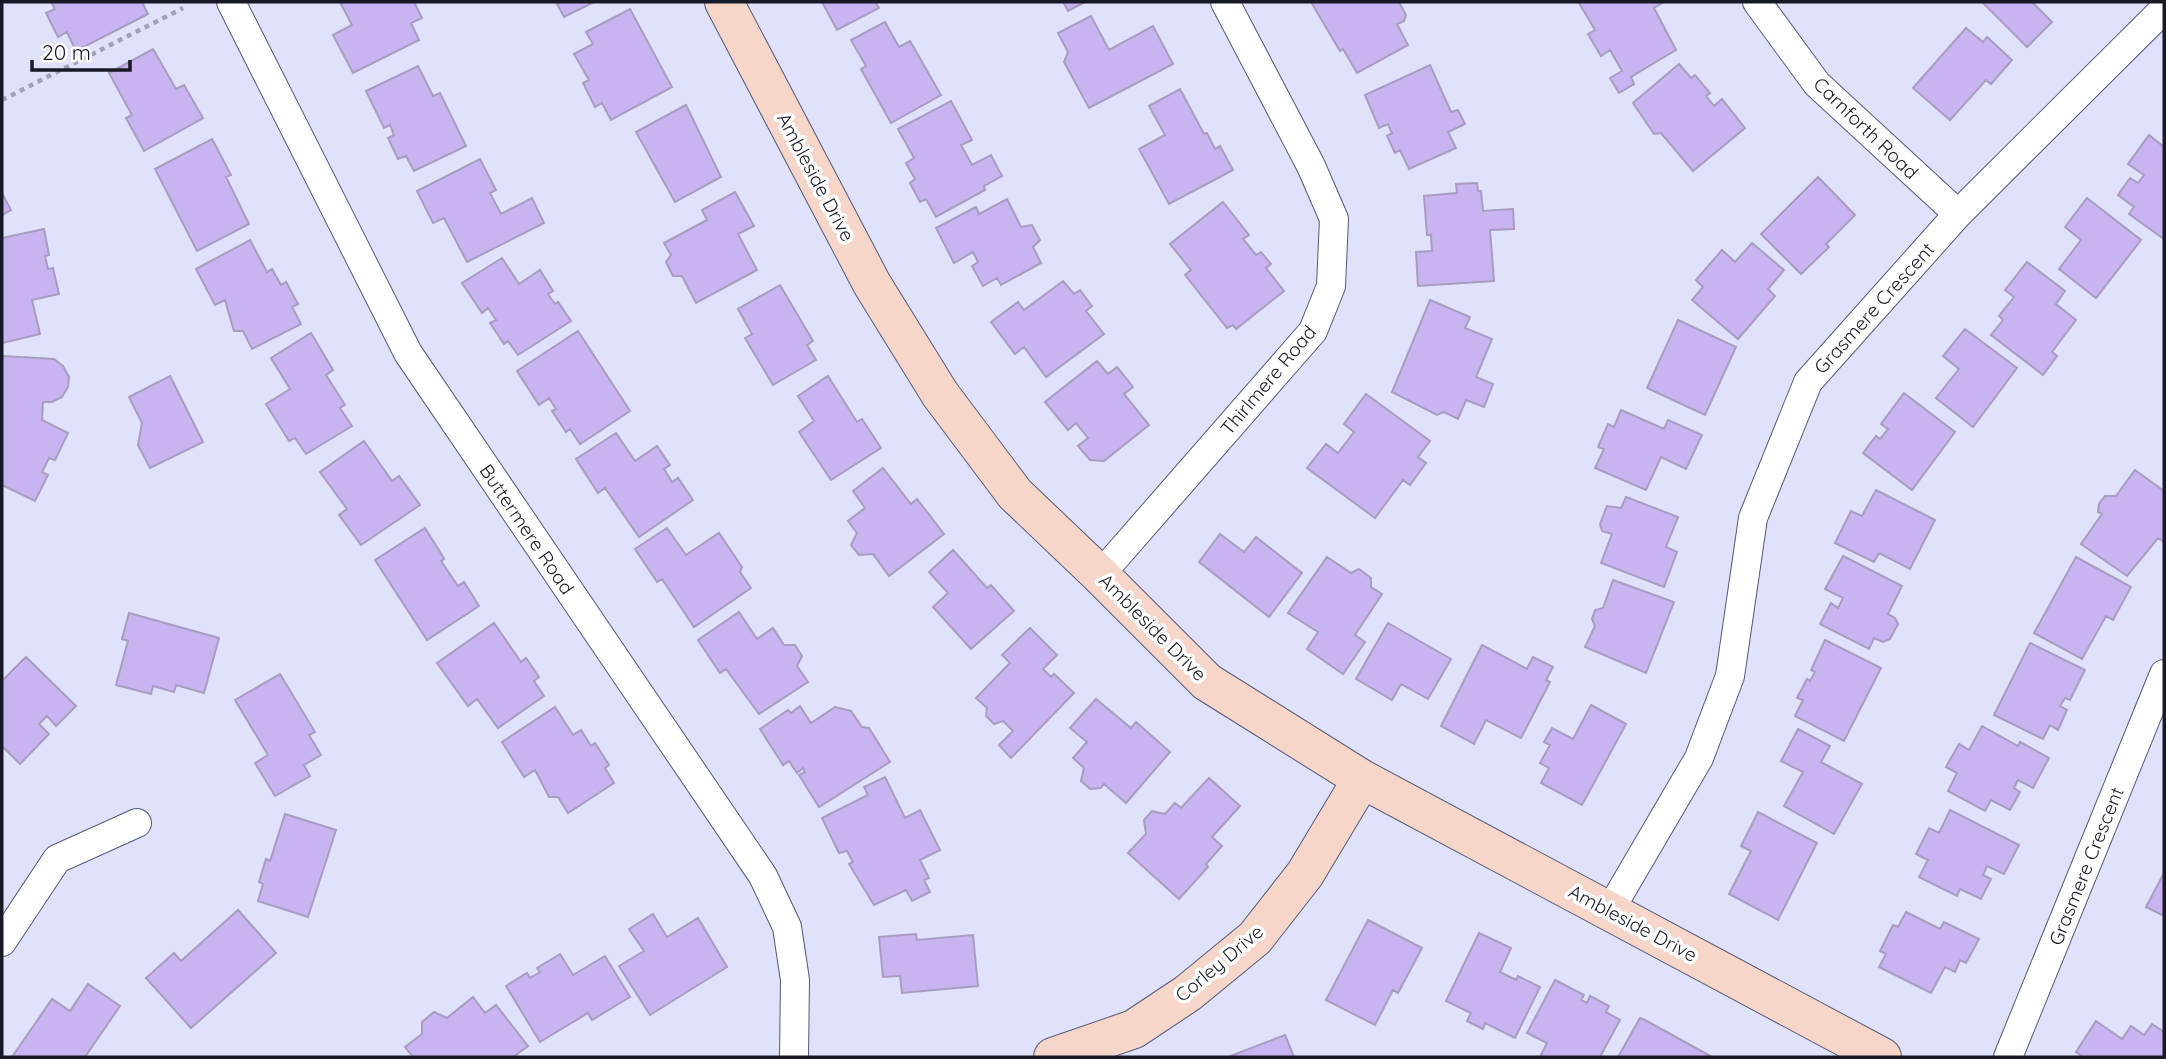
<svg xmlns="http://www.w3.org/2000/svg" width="2166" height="1059" font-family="Quicksand,sans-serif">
	<rect width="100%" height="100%" fill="#dfe2fa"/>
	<!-- building -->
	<path fill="#c8b4f1" stroke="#a89cc1" stroke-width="2" d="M51,2H142L148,14L76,51L67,32L58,37L46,13L55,9Z
		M340,2H414L422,18L411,23L419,40L353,73L333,35L352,25Z
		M556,2H594L564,17Z
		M822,2H875L879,8L837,30Z
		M1063,2H1085L1068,11Z
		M1311,2H1399L1406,15L1404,21L1397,24L1408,45L1357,73L1343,49L1340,51Z
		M1581,2H1664L1654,8L1676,50L1631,77L1634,84L1619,93L1610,78L1622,71L1610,50L1601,56L1588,34L1595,30L1579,3Z
		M1982,2H2032L2052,22L2027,47Z
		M630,9L672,87L611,120L602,103L595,107L583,83L589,80L574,54L593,44L586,32Z
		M1091,16L1109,50L1153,26L1173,64L1089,108L1064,62L1068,52L1058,33Z
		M885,22L899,47L910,41L941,95L891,123L861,69L866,66L851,40Z
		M1966,28L1983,42L1987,37L2012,60L1991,84L1986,80L1950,120L1913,88Z
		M153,49L176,89L184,85L203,118L144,151L126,118L132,115L109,73Z
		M1679,64L1691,78L1695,75L1710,93L1706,96L1714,106L1722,99L1745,128L1693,171L1661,133L1654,134L1633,103Z
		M1430,65L1451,112L1458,110L1465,124L1448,132L1456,148L1409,169L1400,150L1395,153L1387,136L1392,133L1388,124L1379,128L1365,95Z
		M418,66L433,96L440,93L466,146L414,171L406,156L398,159L388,138L394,135L390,125L384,128L366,91Z
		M1180,89L1204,134L1207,133L1215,149L1220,146L1233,170L1169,204L1139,149L1165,135L1149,106Z
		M951,101L972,140L961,145L972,165L991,155L1002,176L984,186L985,190L936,217L926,199L920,202L910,183L915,179L906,163L914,158L898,129Z
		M686,105L721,177L675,202L636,132Z
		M2149,135L2164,147V239L2129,214L2134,207L2118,195L2130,178L2138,183L2144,175L2128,164Z
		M212,139L231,175L226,177L249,224L197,251L155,169Z
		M480,159L496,190L490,193L501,214L532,198L544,223L467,262L444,218L433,223L417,191Z
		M1818,177L1855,215L1826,244L1829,247L1801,274L1761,234Z
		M1477,183L1478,191H1481L1483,211L1513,209L1514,229L1490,230L1494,281L1418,286L1416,252L1432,251L1431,235H1427L1424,196L1457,193L1456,184Z
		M735,192L754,226L738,234L757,270L696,303L682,276H673L666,262L671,255L664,243L707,220L702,210Z
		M2,193L11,210L2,215Z
		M2087,198L2141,240L2096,298L2059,269L2081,240L2065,227Z
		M1007,199L1021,227L1032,225L1040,240L1033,247L1041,263L1001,285L997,278L983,286L972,266L978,262L973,252L954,263L936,228L976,207L979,214Z
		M1223,202L1249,235L1243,239L1256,255L1261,252L1271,264L1266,268L1284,291L1236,329L1233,325L1227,328L1185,275L1191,270L1170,244Z
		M44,229L49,255L45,256L48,269L53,268L59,294L32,300L40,334L2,343V238Z
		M250,240L267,272L272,269L281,285L286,282L298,304L292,307L301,324L252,349L243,331H234L225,300L215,305L196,269Z
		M1752,243L1784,270L1768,289L1775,296L1738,339L1692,300L1703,287L1696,280L1722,250L1735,262Z
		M502,258L519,284L540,270L553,291L548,294L555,304L558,302L571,321L518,355L508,341L504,344L490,323L496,320L488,308L482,313L462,283Z
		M2027,262L2065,291L2056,304L2076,320L2052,352L2057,356L2043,375L1991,335L2003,320L1999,316L2014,297L2005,290Z
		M1063,281L1074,294L1080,290L1092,306L1086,311L1104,334L1046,377L1024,347L1015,354L991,322L1018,302L1024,310Z
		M780,285L813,341L807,345L816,360L773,385L745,338L752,334L738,309Z
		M1430,300L1470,317L1465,328L1492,339L1476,377L1493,384L1484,407L1466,400L1458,419L1444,412L1437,415L1392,392Z
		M1678,320L1736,347L1705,415L1647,388Z
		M1965,329L2017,368L1973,427L1936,398L1959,369L1943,356Z
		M578,331L630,411L580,444L570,429L566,432L552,411L556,409L549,398L539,405L517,371Z
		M311,333L333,370L326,375L345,405L340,408L352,426L306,454L295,438L289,441L266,404L290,389L271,358Z
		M2,356L54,359L63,366L69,377L68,387L62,397L52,402H43L42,420L68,433L55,460L49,458L42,472L48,475L35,501L2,485Z
		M1097,361L1108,374L1117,367L1133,387L1124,394L1149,425L1104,461L1090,460L1078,446L1088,438L1076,423L1068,430L1045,402Z
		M170,376L203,442L150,468L138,445L142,423L129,397Z
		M828,376L857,422L862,419L881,448L831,480L799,432L814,421L798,396Z
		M1904,393L1955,432L1912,490L1863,453L1876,436L1880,439L1888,429L1881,424Z
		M1366,394L1430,441L1418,457L1426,463L1410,485L1403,480L1375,518L1307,468L1326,444L1338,453L1354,432L1344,424Z
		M1621,410L1664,429L1668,420L1702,435L1686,469L1661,457L1646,490L1595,468L1604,449L1598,447L1608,424L1614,427Z
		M616,433L635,461L657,446L670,465L664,469L672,482L678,478L693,500L639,537L605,488L598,493L576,459Z
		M364,441L392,481L399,476L420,505L361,545L339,515L347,509L320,472Z
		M883,468L911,504L917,499L944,534L889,576L873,554L859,555L851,545L857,533L848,521L865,508L853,491Z
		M2135,470L2164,491V542L2158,538L2127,576L2081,544L2102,514L2098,512L2099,504L2105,496H2116Z
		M1876,490L1935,520L1910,569L1879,553L1874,562L1835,543L1851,511L1862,516Z
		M1626,497L1678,517L1666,547L1677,552L1664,587L1601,563L1612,534L1602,531L1600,524L1607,506L1621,508Z
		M425,528L442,555L444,559L441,561L458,586L464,582L479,606L427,640L375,560Z
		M667,528L686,555L719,533L742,567L740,572L751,588L694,627L662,579L657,582L635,549Z
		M1220,534L1244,552L1256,537L1302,573L1269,617L1199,562Z
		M953,550L987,588L991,585L1014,611L971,649L933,607L948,593L929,572Z
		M1843,556L1902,586L1888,614L1895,618L1898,624L1890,639L1883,642L1874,638L1869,649L1820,624L1831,603L1838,608L1843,598L1825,589Z
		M1327,557L1351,573L1359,569L1371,578V587L1382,594L1355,635L1365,642L1343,674L1307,649L1318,632L1288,613Z
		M2076,557L2131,587L2113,620L2106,616L2082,659L2034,633Z
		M1613,580L1674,602L1646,673L1585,647L1595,626L1592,619L1595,610L1603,608Z
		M739,612L757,639L773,628L784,645H795L802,656L797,666L808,682L759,714L726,669L720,673L698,640Z
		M129,613L219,638L204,693L176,685L174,692L153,686L151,694L116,685L128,641L122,639Z
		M494,623L521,662L526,658L539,677L534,681L544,696L498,728L477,699L468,706L437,663Z
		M1388,623L1451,659L1428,699L1401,684L1392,700L1356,679Z
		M1030,628L1057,655L1043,669L1051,677L1054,674L1074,693L1011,758L999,745L1013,731L1003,721L994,724L986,716L987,708L976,698L1010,663L1002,655Z
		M1825,640L1881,668L1844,741L1795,716L1803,700L1797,698L1807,679L1810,681L1815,672L1811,670Z
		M2030,643L2085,670L2070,700L2065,698L2060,706L2067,710L2058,730L2050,725L2043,739L1994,715Z
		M1482,645L1527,669L1533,657L1553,667L1546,680L1550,682L1521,738L1486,720L1474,744L1441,726Z
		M26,657L76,706L56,726L47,716L39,724L49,734L20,764L2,746V681Z
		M280,674L315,732L309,735L321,755L304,765L310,776L275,796L255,763L268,755L235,700Z
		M1096,699L1131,728L1136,722L1170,752L1126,803L1104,784L1101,788L1090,789L1081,781L1084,768L1073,758L1087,742L1070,728Z
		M1591,705L1626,724L1582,805L1541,783L1549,768L1540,763L1550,745L1544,742L1552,728L1573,739Z
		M800,706L811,723L835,707L851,711L862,727L869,728L890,762L819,807L799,775L805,772L803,768L797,773L789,761L783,765L760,729L788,710L791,713Z
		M555,707L573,735L581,730L591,746L595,743L609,765L605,768L614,783L568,813L558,797H549L535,770L524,777L502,742Z
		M1982,726L2018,746L2020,742L2049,758L2033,788L2018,780L2014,788L2020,792L2010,810L1991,800L1985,811L1948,791L1957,773L1946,767L1959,744L1969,750Z
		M1798,729L1830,746L1821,762L1862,784L1834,834L1784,806L1803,772L1781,761Z
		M885,777L905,818L920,810L940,850L920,860L929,878L924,880L930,892L912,901L906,890L874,905L849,864L853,862L847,851L839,853L822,818L868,795L864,787Z
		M1209,778L1240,806L1212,837L1222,846L1206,864L1208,867L1179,899L1128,853L1146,834L1144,820L1152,811L1165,814L1175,803L1181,808Z
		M1950,810L2019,845L2004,874L1987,866L1983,875L1991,879L1981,899L1960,889L1957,896L1919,877L1928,860L1916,854L1929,828L1939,833Z
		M1758,812L1817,843L1778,920L1729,894L1751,851L1741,846Z
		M285,814L336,830L308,917L258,901L263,884L259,882L266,859L270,861Z
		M2164,873V916L2146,907Z
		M238,910L276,953L191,1028L146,978L174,953L181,961Z
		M1906,912L1940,929L1944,922L1979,939L1966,963L1960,960L1955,972L1945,967L1931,993L1879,967L1886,954L1880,951L1893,925L1898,927Z
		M653,914L667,937L698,918L727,967L650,1015L619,966L644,951L629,929Z
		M1368,920L1422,948L1398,993L1393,990L1375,1025L1326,1000Z
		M1479,933L1511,948L1500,972L1516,980L1518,976L1540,987L1515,1038L1485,1023L1483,1029L1467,1021L1471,1013L1446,1001Z
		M916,934L917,940L973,935L978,986L902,993L900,976L883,977L879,937Z
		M560,954L573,975L605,956L630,997L592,1020L588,1013L540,1042L506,986L527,973L530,978L540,972L537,968Z
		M1555,980L1584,995L1581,1000L1587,1003L1590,996L1609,1006L1606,1012L1620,1020L1600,1057H1540L1547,1043L1527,1033Z
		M88,984L120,1006L85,1057H12L52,999L70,1011Z
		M473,997L485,1013L496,1005L528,1046L513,1057H413L405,1047L422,1034V1022L434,1012L447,1018Z
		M1640,1018L1645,1020L1712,1057H1618Z
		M2096,1021L2122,1039L2131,1026L2144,1035L2152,1024L2164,1032V1057H2083L2076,1052Z
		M1285,1035L1294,1057H1228Z"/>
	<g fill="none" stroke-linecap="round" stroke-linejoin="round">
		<!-- street casing -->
		<g stroke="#55597a" stroke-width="30">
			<path id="street" d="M231,2L408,353L763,876L787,927L795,980L794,1057
				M1757,2L1817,84L1958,214
				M1100,575L1313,331L1331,286L1334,219L1311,166L1225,2
				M1610,910L1699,758L1730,676L1753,518L1808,382L1958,214L2164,9
				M2,942L57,859L137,823
				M2008,1057L2164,674"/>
		</g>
		<!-- secondary casing -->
		<g stroke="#55597a" stroke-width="40">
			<path id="secondary" d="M724,2L872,284L940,394L1015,494L1100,575L1207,682L1362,779L1882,1057
				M1053,1057L1134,1029L1188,993L1255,938L1305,874L1362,779"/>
		</g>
		<!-- path -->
		<path stroke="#a0a2b7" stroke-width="4.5" stroke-dasharray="5 5" stroke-linecap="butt" d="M2,100L183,8"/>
		<!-- street -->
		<use href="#street" stroke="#fff" stroke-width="28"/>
		<!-- secondary -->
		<use href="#secondary" stroke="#f7d6ca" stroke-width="38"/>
	</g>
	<g text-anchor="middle" stroke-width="7" stroke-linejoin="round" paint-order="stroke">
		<!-- street labels -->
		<g font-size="19" fill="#181927" stroke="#fff">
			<text transform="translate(1866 128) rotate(44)" y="7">Carnforth Road</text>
			<text transform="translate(816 177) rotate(62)" y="7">Ambleside Drive</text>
			<text transform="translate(1874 308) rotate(-48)" y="7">Grasmere Crescent</text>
			<text transform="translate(1268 380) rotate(-50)" y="7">Thirlmere Road</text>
			<text transform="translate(527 529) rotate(56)" y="7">Buttermere Road</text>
			<text transform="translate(1153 627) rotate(45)" y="7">Ambleside Drive</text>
			<text transform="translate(2086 866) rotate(-68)" y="7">Grasmere Crescent</text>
			<text transform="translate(1633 923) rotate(28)" y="7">Ambleside Drive</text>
			<text transform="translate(1219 963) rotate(-40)" y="7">Corley Drive</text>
		</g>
	</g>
	<!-- border -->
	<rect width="2166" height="1059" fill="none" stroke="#181927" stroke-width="7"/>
	<!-- scale -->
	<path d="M32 60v10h98v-10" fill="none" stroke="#181927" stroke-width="3.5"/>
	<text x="42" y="60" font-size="21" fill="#181927" stroke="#ffffff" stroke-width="5" paint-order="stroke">20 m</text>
</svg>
